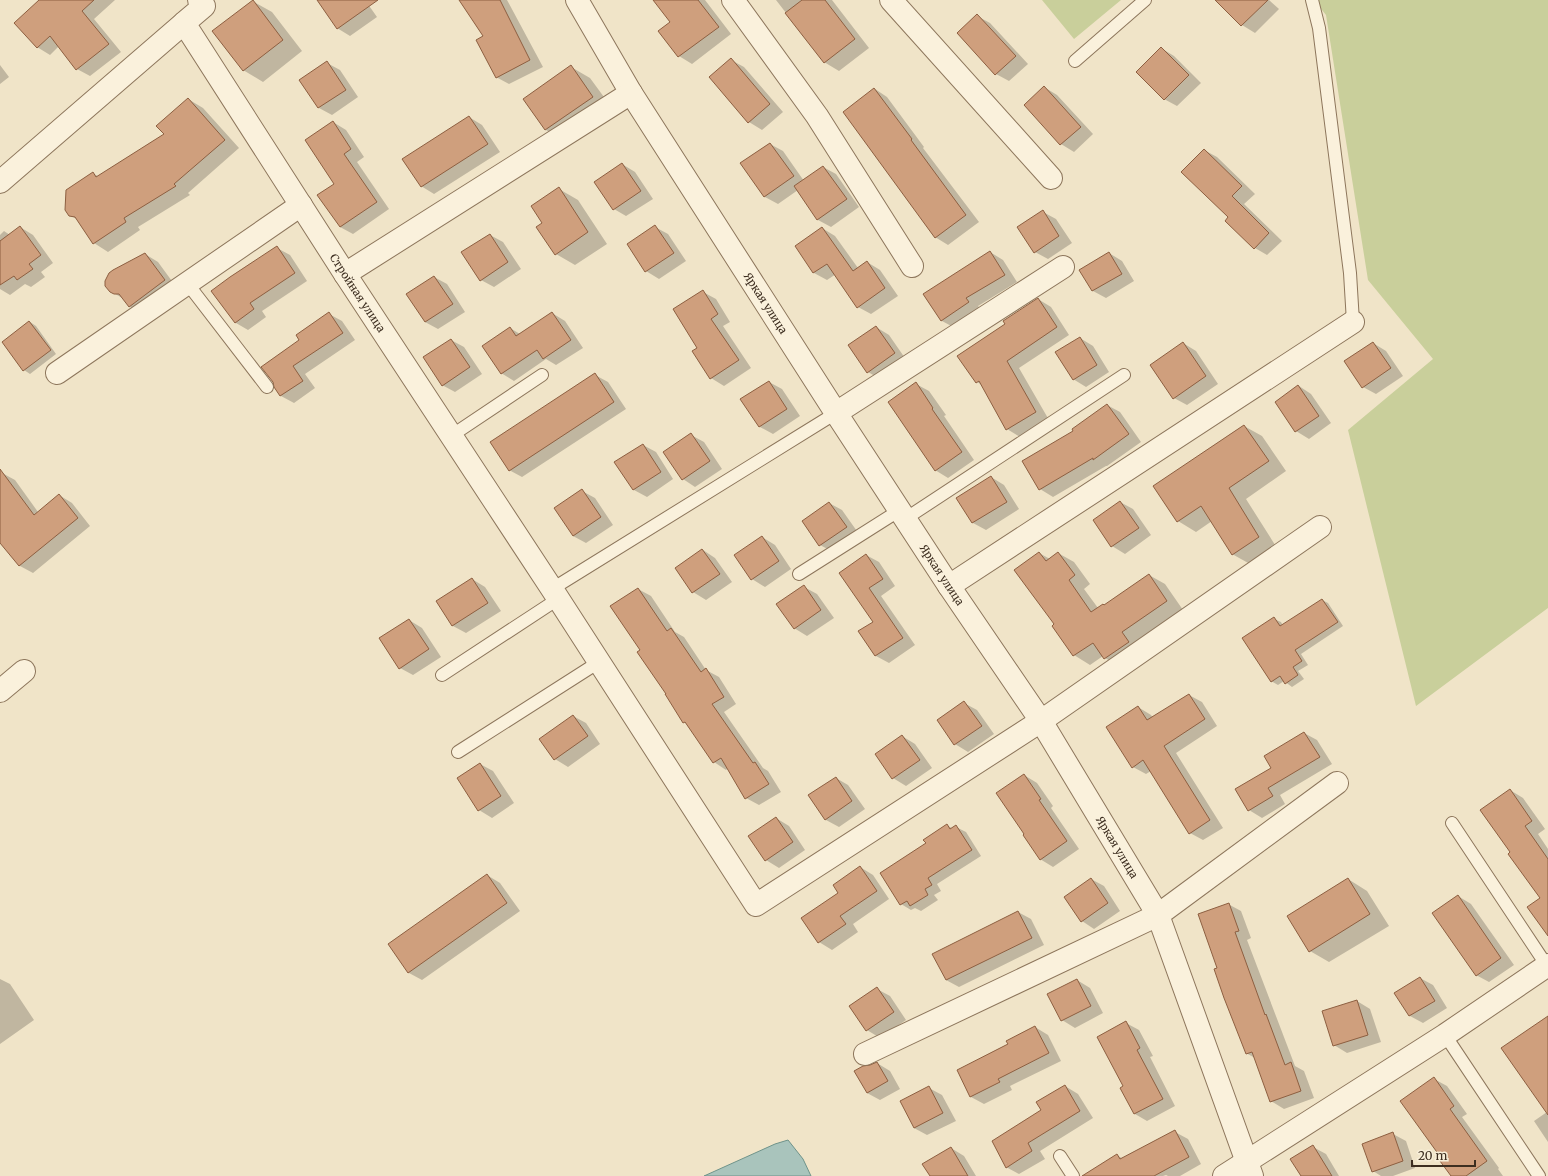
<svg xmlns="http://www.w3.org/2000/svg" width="1548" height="1176" font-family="Merriweather,serif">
	<rect width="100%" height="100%" fill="#f0e4c8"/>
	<!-- green -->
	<path fill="#c9cf9b" d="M1042,0H1121L1074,39Z
		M1314,0H1548V608L1416,706L1348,430L1433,359L1368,280L1326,15Z"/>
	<!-- water -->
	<path fill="#a9c4bc" stroke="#6f938a" d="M788,1140L803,1159L811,1176H704L775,1144Z"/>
	<!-- shadow -->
	<path fill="#0003" d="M45,0H115L94,19L121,52L90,76L77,69L59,46L50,55L37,47Z
		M328,0H365L377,17L350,36L337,28Z
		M460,0H507L543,67L509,84L496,77L484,36Z
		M654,0H705L731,34L692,64L679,56L672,22Z
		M776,0H832L869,48L839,71L824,62Z
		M1217,0H1269L1279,9L1255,33L1242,25Z
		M252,1L272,12L302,51L263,82L243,70Z
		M977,16L990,23L1028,64L1009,81L996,74Z
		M1161,48L1174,56L1201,83L1177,106L1164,99Z
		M731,60L744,67L783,112L762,130L749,122Z
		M327,63L340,70L358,97L332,115L319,108Z
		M0,65L9,77L0,84Z
		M571,67L590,78L612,108L565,141L546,130Z
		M1044,87L1057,95L1093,134L1074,152L1061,144L1025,105Z
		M875,89L887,97L924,147L923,148L979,222L948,245L935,237Z
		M188,99L203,108L239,148L188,193L190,195L138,227L140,230L108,252L94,243L78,220L70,215L93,173L99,177L166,135Z
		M469,117L482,125L500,152L434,194L421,186Z
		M333,122L346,130L364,157L357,162L389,209L353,234L340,227L335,184Z
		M770,144L783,151L804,181L823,167L836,174L859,207L831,227L818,220L798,190L778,204L765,197L742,164Z
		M1204,150L1217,157L1255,194L1244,204L1282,241L1267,255L1255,248L1230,217Z
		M622,164L635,172L653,199L626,216L614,209Z
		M559,189L578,200L607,244L575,265L556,254L543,223Z
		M1043,212L1056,219L1072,243L1048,259L1035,252Z
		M20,227L33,235L53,263L41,272L45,277L31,287L25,284L10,295L0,289V235L4,231L10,235Z
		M655,227L668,234L686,261L659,279L646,271L628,244Z
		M822,228L835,236L858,268L867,262L880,270L898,296L871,314L858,307L836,274L827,280L814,273L796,246Z
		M490,235L503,242L521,269L494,287L481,280Z
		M277,248L290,255L307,281L262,311L266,317L248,330L236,323L212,292Z
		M990,252L1003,260L1017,282L978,306L981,310L955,328L942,321L924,295Z
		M1109,253L1122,261L1134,281L1106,298L1093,291L1081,270Z
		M145,254L158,262L177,288L142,314L129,306L124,299L110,291Z
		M434,277L447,284L465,312L438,329L425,322Z
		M703,292L716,299L730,322L723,326L751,368L724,386L711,378L693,351L698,348Z
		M1038,299L1051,307L1069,335L1019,368L1049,420L1020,437L1007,429L982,385L977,382L1006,324Z
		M552,313L565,321L583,348L556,365L546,359L514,381L501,373L510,328L520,334Z
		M329,314L342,321L355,340L305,374L315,388L294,403L281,396L275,387L301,340Z
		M30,322L36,326L56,354L30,374L24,370Z
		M876,327L889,335L907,361L880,379L868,372Z
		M1080,338L1093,346L1109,372L1086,387L1073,379Z
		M451,340L464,347L482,374L455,392L442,385Z
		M1183,343L1196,351L1218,384L1187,405L1174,398Z
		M1373,343L1386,351L1403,376L1376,394L1363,387Z
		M595,375L608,382L626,409L522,477L509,470Z
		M769,382L782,389L800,416L773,434L760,427L742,400Z
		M916,384L929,391L946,415L944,416L974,460L948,478L935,470Z
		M1299,386L1311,394L1331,423L1309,439L1296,431Z
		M1107,405L1120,412L1141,442L1107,466H1106L1053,497L1040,489L1074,431Z
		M1244,426L1262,436L1286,471L1246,499L1277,548L1250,564L1232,554L1212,521L1196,532L1178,521L1154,487Z
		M691,435L704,442L722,469L695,487L683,479Z
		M643,445L656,452L673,479L647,497L634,490L616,463Z
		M2,473L15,480L38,512L59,495L72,503L90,526L33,573L20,566L0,541V474Z
		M991,477L1004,485L1019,509L986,530L973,523L958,498Z
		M582,491L595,498L613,525L586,543L573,536Z
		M1120,502L1133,509L1151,535L1125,554L1112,546Z
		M829,503L842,510L859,534L833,552L820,545Z
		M762,537L775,545L791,569L765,587L752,579Z
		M703,550L715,558L732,582L706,600L693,592L677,568Z
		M1039,553L1050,559L1058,553L1074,562L1090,584L1084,589L1098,608L1104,606L1149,575L1165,584L1183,610L1121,667L1105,658L1103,656L1090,665L1074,655L1054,626L1056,624Z
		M866,555L879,562L895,586L881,596L915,645L889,663L876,656L859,632L874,622L840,573Z
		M472,579L485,587L501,611L466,633L453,626L438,601Z
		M804,587L817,594L834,618L807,636L794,628Z
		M638,589L651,596L675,632L684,637L706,670L719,677L736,704L724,712L763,768L768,771L781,792L759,805L746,798L728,768L726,770L714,762L687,724L684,722L641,650Z
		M1322,600L1328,603L1343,626L1301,654L1308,665L1298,671L1304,679L1292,687L1284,681L1278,685L1271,681L1274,619L1281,622L1283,626Z
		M409,620L422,628L441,657L413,675L400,668Z
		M1189,695L1202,702L1217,726L1176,753L1223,828L1203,840L1190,833L1151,771L1146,774L1133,767L1138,707L1151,715L1153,718Z
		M964,703L977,710L994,734L968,752L955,744Z
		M573,716L586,723L600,744L568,767L555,759Z
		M1304,733L1317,740L1332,764L1280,795L1285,804L1262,818L1249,810L1272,768Z
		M902,736L915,744L932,768L906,786L893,778Z
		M480,764L493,771L514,803L492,818L479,810Z
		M1024,775L1037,783L1053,806L1051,808L1079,849L1053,867L1040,859L1026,834Z
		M836,778L848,785L865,809L839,827L826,820L809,796Z
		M1510,790L1523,798L1545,829L1538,834L1548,849V931L1541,899Z
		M776,818L789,826L805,850L779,868L766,860L750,836Z
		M947,825L953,829L956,827L966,832L981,856L937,884L941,891L934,895L938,900L921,911L915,908L911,910L901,904L927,844Z
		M860,867L873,875L889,899L853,924L858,932L832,950L819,942L803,918L839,893Z
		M487,875L500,883L520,911L422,980L409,973L389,944Z
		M1091,879L1104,886L1120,911L1094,929L1082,921Z
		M1348,879L1367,891L1389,926L1329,962L1310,951Z
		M1458,896L1471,904L1514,965L1489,982L1476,975Z
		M1228,904L1241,911L1251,938L1247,940L1295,1066L1304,1071L1314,1098L1284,1109L1271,1101L1255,1058L1246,1053L1218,969Z
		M1018,912L1031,919L1044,945L959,987L946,980Z
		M1420,978L1433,985L1447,1008L1423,1023L1410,1016L1396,993Z
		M0,979L10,984L34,1020L0,1044Z
		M1077,980L1090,988L1103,1013L1075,1028L1062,1020Z
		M877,989L890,996L906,1020L880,1038L867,1030L851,1006Z
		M1357,1001L1370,1009L1381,1042L1347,1053L1334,1045Z
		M1548,1021V1142L1534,1121L1547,1112Z
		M1126,1023L1139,1030L1153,1056L1150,1057L1175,1106L1147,1121L1135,1114L1125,1086Z
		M1035,1027L1048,1035L1061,1061L1010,1086L1012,1090L984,1104L971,1097L958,1071L1009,1045Z
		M877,1063L890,1071L900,1089L880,1100L867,1093Z
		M1434,1079L1447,1086L1467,1114L1462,1117L1499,1168L1498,1169L1503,1176H1452L1440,1156Z
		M1065,1086L1078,1094L1093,1118L1040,1151L1045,1159L1019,1174L1006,1167L1043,1111Z
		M929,1088L942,1095L956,1121L927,1135L914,1128Z
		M1175,1132L1188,1139L1201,1164L1180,1176H1168L1166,1175L1163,1176H1093L1117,1155L1123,1159Z
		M1393,1134L1406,1141L1415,1168L1393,1176H1381L1373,1171Z
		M1313,1147L1326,1154L1339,1176H1302Z
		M951,1148L964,1156L976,1176H931Z"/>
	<!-- building -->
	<path fill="#cf9f7d" stroke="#8d5f41" d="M39,0H94L82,11L109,44L76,70L50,36L37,48L14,23Z
		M253,0L283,40L243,71L212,31Z
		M317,0H378L337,29Z
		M459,0H500L530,60L496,78L476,40L483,36Z
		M653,0H698L719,27L678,57L658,31L670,22Z
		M802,0H825L855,39L824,63L785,13Z
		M1215,0H1268L1241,26Z
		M977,14L1016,56L995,75L957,33Z
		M1161,47L1189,75L1164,100L1136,72Z
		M731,58L770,104L748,123L709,77Z
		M327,61L346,90L318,108L299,80Z
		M571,65L593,97L545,130L523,99Z
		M1044,86L1081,127L1060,145L1024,105Z
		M874,88L912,139L911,140L966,215L935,238L843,112Z
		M188,98L225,140L174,184L176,186L124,218L126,222L93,244L75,217L69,216L65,210L66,190L93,172L96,177L164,134L156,126Z
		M469,116L488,144L421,187L402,159Z
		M333,121L351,149L344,154L377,202L340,227L317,195L334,184L305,140Z
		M770,143L794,176L764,197L740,163Z
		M1204,149L1242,186L1232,196L1269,233L1254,249L1225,221L1228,217L1181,172Z
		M622,163L641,191L613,210L594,182Z
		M823,166L847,199L817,220L794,186Z
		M559,187L588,232L555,255L536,227L542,223L531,206Z
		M1043,210L1059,236L1034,253L1017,227Z
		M655,225L674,253L645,272L627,244Z
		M20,226L41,255L29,264L33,269L17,280L14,276L0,285V241Z
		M822,227L853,271L867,261L885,288L857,308L827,264L813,273L795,246Z
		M490,234L508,262L480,281L461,252Z
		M277,246L295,273L250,303L254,309L235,323L211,291L230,277Z
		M990,251L1005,275L966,298L969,302L941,321L923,294Z
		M1109,252L1122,274L1092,291L1079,270Z
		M145,253L165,280L129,307L119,294H114L110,292L105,286V281L109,273L113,270Z
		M434,276L453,304L425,322L406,294Z
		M703,290L718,314L711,319L739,360L710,379L692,351L697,348L673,309Z
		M1038,298L1057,327L1007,361L1036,412L1006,430L979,381L976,383L957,356L1005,324L1003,321Z
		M329,312L343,333L293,366L303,381L280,396L274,387L273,382L261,367L299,340L296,335Z
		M552,312L571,340L543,359L537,350L501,374L482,346L510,327L516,336Z
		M29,321L51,350L23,371L2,342Z
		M876,326L895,353L867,373L848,345Z
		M1080,337L1097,365L1073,380L1055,352Z
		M451,339L470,367L442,386L423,357Z
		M1183,342L1206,376L1173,399L1150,365Z
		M1373,342L1391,368L1362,388L1344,361Z
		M595,373L614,402L509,471L490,442Z
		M769,381L787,409L759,427L740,399Z
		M916,382L933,408L932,409L962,452L935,471L888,402Z
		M1298,385L1319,416L1295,432L1275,402Z
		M1107,404L1129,434L1093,460V458L1039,490L1022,461L1073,431L1072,429Z
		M1244,425L1269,461L1229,488L1259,537L1232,555L1201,506L1177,522L1153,486Z
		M691,433L710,461L682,480L663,452Z
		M643,444L661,472L633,490L614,462Z
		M0,469L34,515L59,494L78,518L19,566L0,543Z
		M991,476L1007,502L972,523L956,498Z
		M582,489L601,517L573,536L554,508Z
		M1120,501L1139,528L1111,547L1093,520Z
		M829,502L847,527L819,546L802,521Z
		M762,536L779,561L751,580L734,555Z
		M702,549L720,574L692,593L675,568Z
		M1039,552L1046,561L1058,552L1075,575L1069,580L1091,612L1103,604L1104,605L1149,574L1167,601L1122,632L1129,642L1104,659L1093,643L1073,656L1052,626L1054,624L1014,570Z
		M866,554L883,579L869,588L903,638L875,656L858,631L873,622L839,573Z
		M472,578L488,603L452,626L436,601Z
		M804,585L821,610L794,629L776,604Z
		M638,588L667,631L671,628L701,672L706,668L724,697L712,704L753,763L755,762L769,784L745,799L721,758L713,763L685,722L683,723L665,694H666L637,652L640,650L610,606Z
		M1322,599L1338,622L1295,650L1302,661L1293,667L1298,675L1285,684L1280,676L1271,682L1242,638L1274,617L1280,626Z
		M409,619L429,649L399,669L379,638Z
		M1189,694L1205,719L1164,746L1210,820L1189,834L1143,760L1132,768L1106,727L1138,706L1147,720Z
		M964,701L982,726L954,745L937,720Z
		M573,715L588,736L554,760L539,739Z
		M1304,732L1320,757L1268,788L1273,796L1248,811L1235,789L1271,768L1264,756Z
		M902,735L920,760L892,779L875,754Z
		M480,763L501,796L478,811L457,778Z
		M1024,774L1041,799L1039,800L1067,841L1040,860L1023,835L1024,834L996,793Z
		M836,777L852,801L825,820L808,795Z
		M1510,789L1532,821L1525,826L1548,859V936L1527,907L1540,898L1508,854L1510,852L1480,810Z
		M776,817L793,842L765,861L748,836Z
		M947,824L950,829L956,825L972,850L928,878L932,885L925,889L928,895L910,906L907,901L900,905L880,873L926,843L923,840Z
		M860,866L877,891L840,916L846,924L818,943L801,918L838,893L833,885Z
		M487,874L507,903L408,973L388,944Z
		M1091,878L1108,903L1081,922L1064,897Z
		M1348,878L1370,914L1309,952L1287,916Z
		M1458,895L1501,958L1476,976L1432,913Z
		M1229,903L1239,931L1235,932L1265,1015L1266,1014L1285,1065L1291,1062L1301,1091L1270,1102L1252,1052L1246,1054L1224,998L1214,969L1217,968L1198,914Z
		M1018,911L1032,938L946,980L932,954Z
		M1420,977L1435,1001L1409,1016L1394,993Z
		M1077,979L1091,1006L1061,1021L1047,994Z
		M877,987L894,1012L866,1031L849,1006Z
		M1357,1000L1368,1035L1333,1046L1322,1011Z
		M1548,1016V1115L1501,1048Z
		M1126,1021L1140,1048L1137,1050L1163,1099L1134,1114L1120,1088L1123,1086L1097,1037Z
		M1035,1026L1049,1053L998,1079L1000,1082L970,1097L957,1070L1008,1044L1006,1041Z
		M877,1062L888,1081L867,1093L854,1071L863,1066L870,1065Z
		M1434,1077L1454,1106L1450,1109L1487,1161L1466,1176H1451L1437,1157L1439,1155L1400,1101Z
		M1065,1085L1080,1111L1028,1143L1032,1151L1006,1168L992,1141L1041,1110L1036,1102Z
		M929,1086L943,1113L914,1128L900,1101Z
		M1175,1130L1189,1157L1154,1176H1082L1117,1154L1120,1159Z
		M1393,1132L1403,1161L1372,1172L1362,1144Z
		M1313,1145L1332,1176H1301L1290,1159Z
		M951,1147L968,1176H930L922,1164Z"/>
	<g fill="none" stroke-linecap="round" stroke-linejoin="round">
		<!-- lane casing -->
		<g stroke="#8d765c" stroke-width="14">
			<path id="lane" d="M1312,0L1319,28L1350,273L1353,322
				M1075,61L1145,0
				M187,283L267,387
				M451,436L542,375
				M905,519L1124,375
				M799,574L900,510
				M552,589L836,413
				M442,675L558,599
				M458,752L599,662
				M1452,823L1547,966
				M1445,1035L1539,1176
				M1060,1156L1073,1176"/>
		</g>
		<!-- street casing -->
		<g stroke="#8d765c" stroke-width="24">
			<g id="street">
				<path id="s1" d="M199,0L204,6L184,23L345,274L552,589L756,905L1041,721L1320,527"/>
				<path id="s2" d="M577,0L631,93L836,413L949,586L1041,721L1158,915L1252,1176"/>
				<path d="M733,0L817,116L912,266"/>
				<path d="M891,0L1051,178"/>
				<path d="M0,182L184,23"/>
				<path d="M345,274L631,93"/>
				<path d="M57,373L301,205"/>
				<path d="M836,413L1063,267"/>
				<path d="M949,586L1353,322"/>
				<path d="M0,691L24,671"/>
				<path d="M865,1054L1158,915L1337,783"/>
				<path d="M1224,1176L1445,1035L1548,965"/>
			</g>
		</g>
		<!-- lane -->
		<use href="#lane" stroke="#faf1dc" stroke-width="12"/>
		<!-- street -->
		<use href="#street" stroke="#faf1dc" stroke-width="22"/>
	</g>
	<g text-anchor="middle" stroke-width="4" stroke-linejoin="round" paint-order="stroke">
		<!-- street labels -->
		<g font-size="11" fill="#3d2e20" stroke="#f7eed8">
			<text dy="4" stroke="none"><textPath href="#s1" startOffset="355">Стройная улица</textPath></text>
			<text dy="4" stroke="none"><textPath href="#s2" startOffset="357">Яркая улица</textPath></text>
			<text dy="4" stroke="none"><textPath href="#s2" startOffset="681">Яркая улица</textPath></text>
			<text dy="4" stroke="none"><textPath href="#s2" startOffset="1005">Яркая улица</textPath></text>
		</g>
	</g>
	<!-- scale -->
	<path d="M1412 1160v6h63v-6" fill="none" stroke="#3d2e20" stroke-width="2"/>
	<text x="1418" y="1160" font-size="12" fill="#3d2e20" stroke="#f7eed8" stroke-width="3" paint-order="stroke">20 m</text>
</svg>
